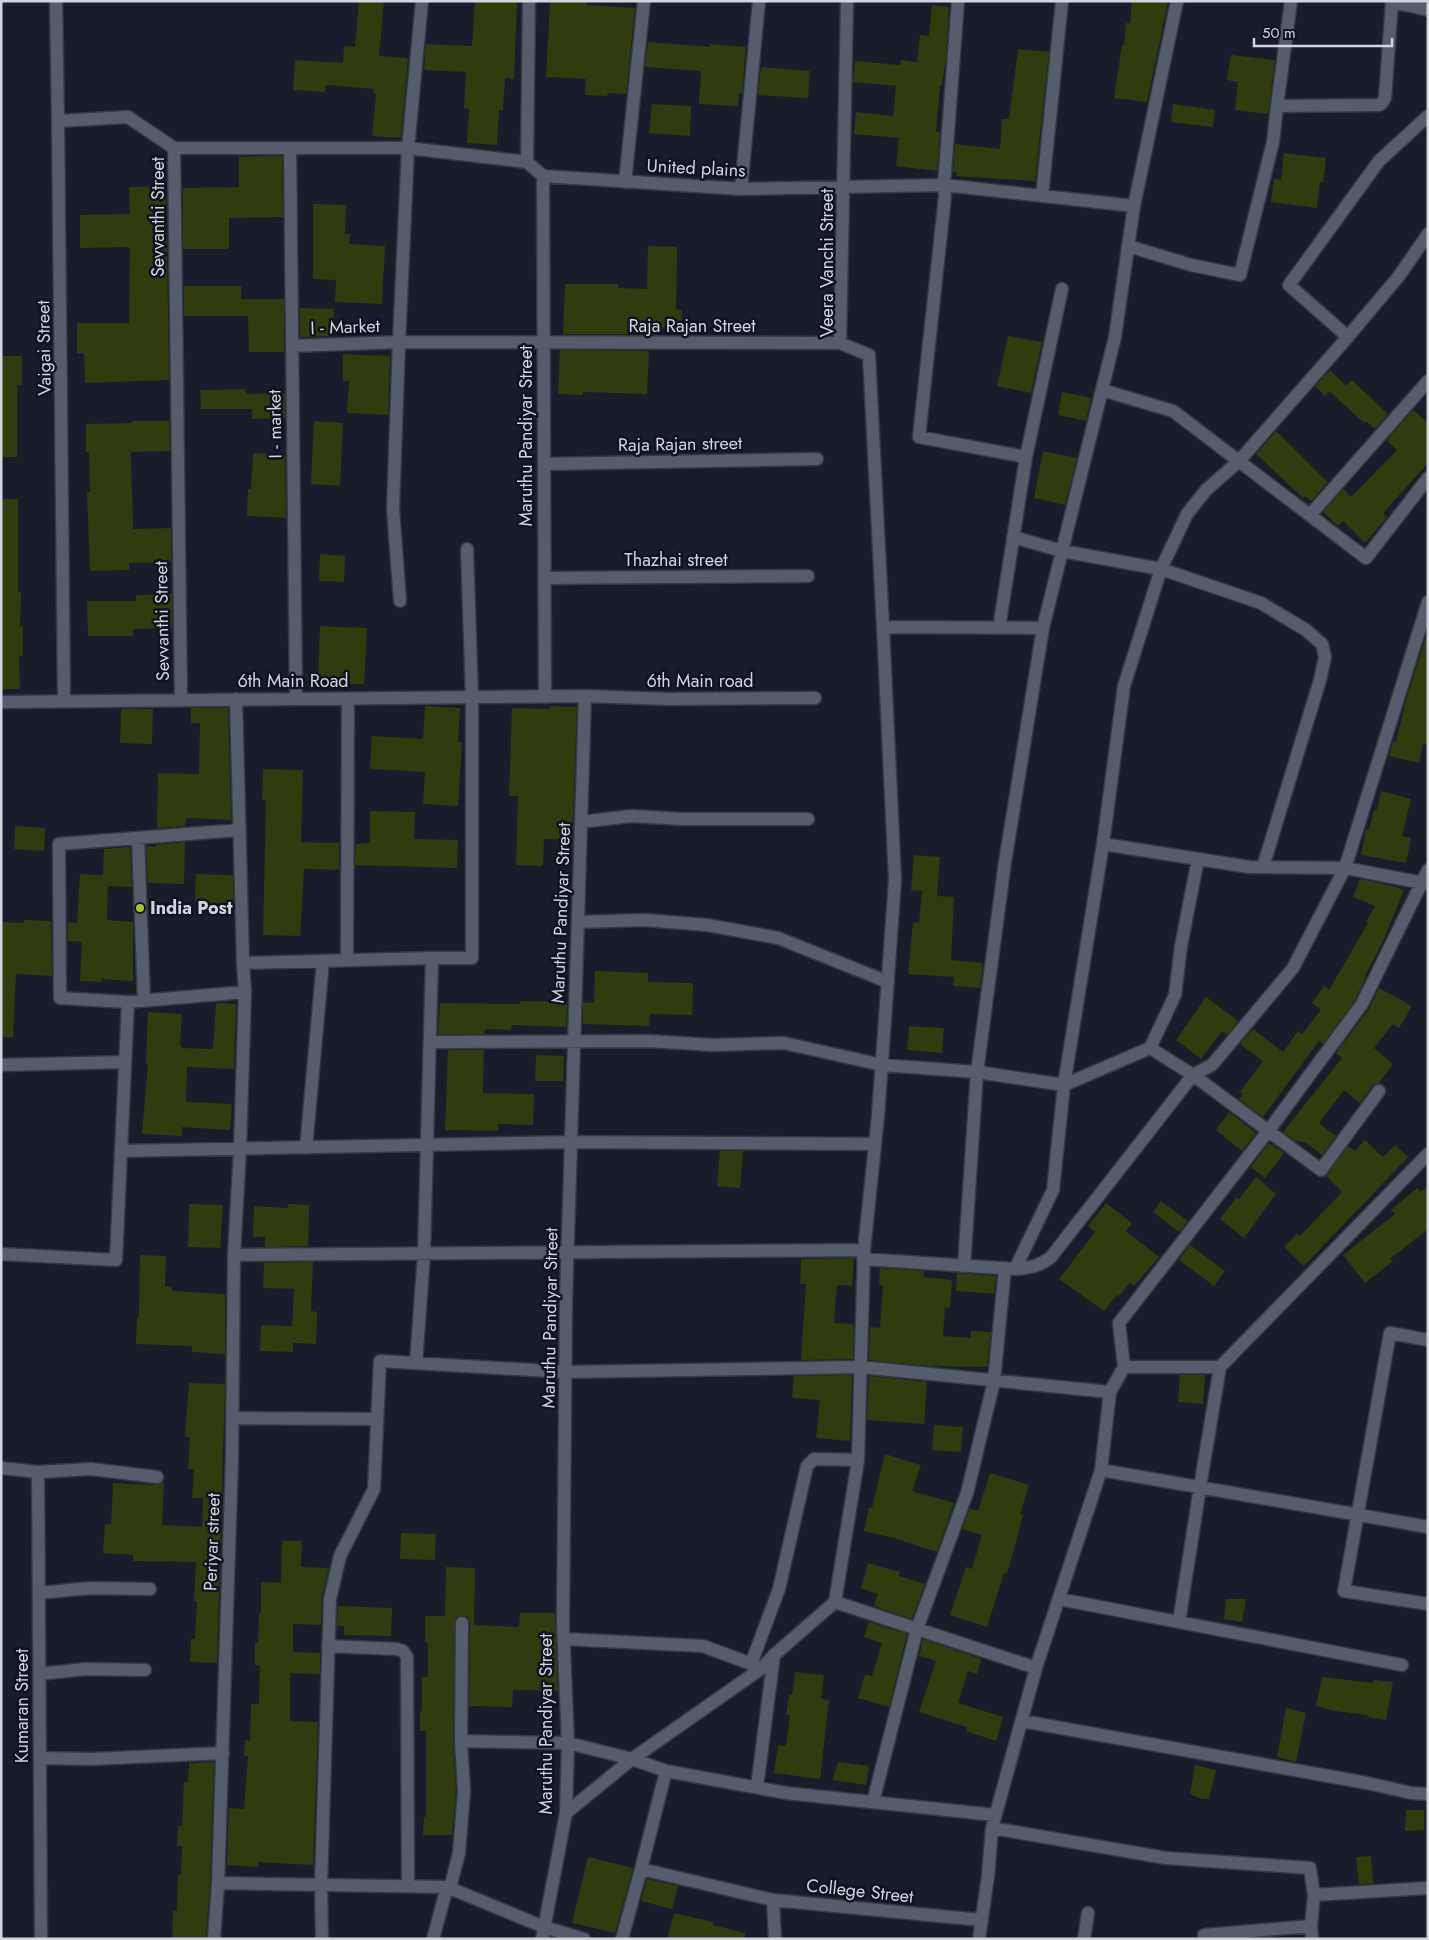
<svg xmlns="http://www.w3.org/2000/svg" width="1429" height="1940" font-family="Jost,sans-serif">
	<rect width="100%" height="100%" fill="#171d2a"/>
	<!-- building -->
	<path fill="#303c0e" d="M359,1H384L379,56L408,58L401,138L372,136L376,94L373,93L374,89L326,85L325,92L293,90L295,60L343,63L344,46L355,47Z
		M475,1H517L514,79L505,78L503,110H499L497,145L467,143L469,109L464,108L466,72L424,70L426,44L472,46Z
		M550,1H587V5L635,8L626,94L608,93L607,96L585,95L586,79L546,77Z
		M1132,1L1168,2L1147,102L1114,98L1122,45H1124L1126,23H1130Z
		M932,5L949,7L946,57L942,86L940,85L936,132H940L937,171L896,166L899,138L854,134L856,112L893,116L896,86L853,82L855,61L900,65L901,60L917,62L920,35L929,36Z
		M648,42L710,47V44L746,47L742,93H739L738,106L699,104L701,71L645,67Z
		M1018,49L1049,52L1035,181L956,176L957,172H953L955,144L1000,149L1002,119H1009Z
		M1231,55L1275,60L1268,114L1235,110L1238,82L1227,80Z
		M761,67L810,71L808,98L758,95Z
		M652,104L691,106L690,136L649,133Z
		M1173,104L1215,110L1213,127L1171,122Z
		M1284,153L1326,158L1323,182H1320L1317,208L1271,202L1274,179L1281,180Z
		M282,156L283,217L229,218V249H183V188L239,187V157Z
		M166,186L169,380L85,383L84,353L77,354V323H129L130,248L128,247L80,248V215L130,214L129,187Z
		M313,204L346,205L345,234H350L349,244L385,246L382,304L335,302L336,280L313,279Z
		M648,246L677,247L676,309L682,310L681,329L649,328V334H563L565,284H618V288L647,289Z
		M184,286H241V299H284V352H249L248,316H184Z
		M300,308L334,309L332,336L300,337Z
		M1008,336L1042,342L1031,393L997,386Z
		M560,350L649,351L647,394L583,392V395L558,394Z
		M343,354L390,356L388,415L347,413L349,381H343Z
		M1,356H22V385H17V457H1Z
		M1330,370L1346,386L1352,380L1388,414L1375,429L1366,421L1364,423L1329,391L1325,396L1315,386Z
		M246,389V394L285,393V418L252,419V409H201L200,390Z
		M1062,392L1091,398L1086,421L1058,415Z
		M1413,410L1428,423V463L1383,513L1387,517L1365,543L1343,521L1338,526L1323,512L1343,489L1351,497L1397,450L1387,440Z
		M132,421H169L170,451L131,452L132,491L133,529L171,528V562L129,563V570L90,571L87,492H90L89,452H86V424L133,423Z
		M314,421L343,423L340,486L311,484Z
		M1276,431L1328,482L1311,501L1305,496L1303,498L1256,454Z
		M1043,451L1077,458L1065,505L1034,498Z
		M253,453L285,455L286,518L247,516L248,489H251Z
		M1,499H18V592H21L20,626H23V656H19L20,689H1Z
		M320,554L345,556L344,582L319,581Z
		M172,594V628L133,629V636H88L87,601H136V595Z
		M320,626L367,628L364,684H318Z
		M1428,630V745L1423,744L1419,763L1389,756L1393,741L1396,742L1405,704Z
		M425,706L460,708L458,742H462L458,806L423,804L425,772L370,769L372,736L423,739Z
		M551,706L577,707L572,840L544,839L543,866L516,865L518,796H509L512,708L550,709Z
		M191,708H228L231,820L186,818L185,826L157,828L158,773L199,774L200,723H191Z
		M121,709H153L152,744L120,743Z
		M263,769L303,770L301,842L339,843V870L304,869L300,936L263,935L266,801L262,800Z
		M1381,791L1411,799L1402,836L1411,838L1406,863L1361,855L1366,829L1369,830L1374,810H1377Z
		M370,811L415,812L414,839L458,840L457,868L355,865L356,844L370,843Z
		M15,826L45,828L44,851L14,849Z
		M185,842L184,884L148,883L146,846L156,847V845Z
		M130,847L132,887L108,886L107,920L133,922V981L102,979V982L80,981L82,942L68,941V922L77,923L80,874L103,875L104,849Z
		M914,855L940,857L937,896L954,897L951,960L983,963L980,988L953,986L954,977L908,974L913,922L919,923L922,891L911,890Z
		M196,874L233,875V904L195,903Z
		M1360,879L1393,886L1404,890L1384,939L1365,976L1366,977L1355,1000L1323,1044L1319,1041L1263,1117L1239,1099L1243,1094L1240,1092L1263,1061L1240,1044L1253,1029L1283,1052L1298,1031L1302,1034L1321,1010L1312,1003L1324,986L1329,990L1368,923L1366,922L1375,906L1353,897Z
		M24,920L51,921L52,976L16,974L13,1037H1V922L24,923Z
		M595,971L648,973V982L693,983L692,1015L650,1014L649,1026L583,1024V1002L594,1003Z
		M1379,988L1412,1006L1399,1028L1393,1024L1374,1048L1393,1064L1379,1083L1372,1086L1360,1103L1344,1090L1319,1123L1336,1136L1322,1155L1305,1142L1296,1141L1283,1132L1342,1058L1336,1053L1369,1009Z
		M1206,997L1238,1021L1227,1035L1222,1031L1201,1059L1176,1040Z
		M520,1001L567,1002L566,1027L512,1025L511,1030L485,1029L484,1034H438L440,1003L520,1004Z
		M216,1003L236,1004L234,1069L187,1067L186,1102L232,1104L230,1130L182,1127V1136L142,1134L148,1064H146L148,1012L182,1014L180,1045L182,1048L213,1049Z
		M909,1026L944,1028L942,1053L907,1050Z
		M448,1050H484L483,1093L534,1094L533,1125L498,1124V1131L445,1130Z
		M536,1055L564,1056L563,1081H535Z
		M1229,1112L1256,1133L1242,1151L1216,1130Z
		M1365,1140L1383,1157L1395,1145L1408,1157L1304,1266L1284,1247L1297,1234L1300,1236L1342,1192L1326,1176L1348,1146L1355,1151Z
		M1269,1143L1284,1153L1265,1178L1251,1167Z
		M720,1151H743L740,1188L717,1186Z
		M1256,1177L1276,1194L1244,1238L1220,1219L1236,1198L1239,1199Z
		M1428,1186V1229L1390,1259L1392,1262L1365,1283L1343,1255L1395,1214L1391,1210L1417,1188L1420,1192Z
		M1161,1201L1188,1221L1179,1232L1153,1212Z
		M1106,1203L1132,1223L1126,1231L1159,1257L1134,1286L1130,1283L1119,1296L1117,1295L1104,1311L1059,1279L1095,1232L1088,1226Z
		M189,1204L223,1205L220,1248L188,1247Z
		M288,1204L309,1205L308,1246L265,1247V1237H253L254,1206L288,1208Z
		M1190,1245L1225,1271L1214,1286L1179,1260Z
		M140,1255L166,1256L165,1286L172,1287V1291L225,1294V1354L192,1352V1346L136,1344L137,1317H139Z
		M854,1258L852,1286L837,1285L834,1323L852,1324L854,1326L853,1359L801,1360L806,1284H800L801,1259Z
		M313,1262L311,1311L317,1312L316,1344L293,1343V1352L260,1351L261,1325L292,1326L294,1289L263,1288L264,1263Z
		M880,1268L924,1271V1277L952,1280L950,1308L945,1307L943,1336L971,1338V1331L991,1332L987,1367L928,1366L869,1360L870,1327L880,1328L883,1285H879Z
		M957,1273L996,1276L994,1294L956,1291Z
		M852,1375L850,1441L816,1438L820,1400L792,1398L794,1376Z
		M1180,1375H1205L1203,1404L1178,1402Z
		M869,1376L927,1382L924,1424L867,1420Z
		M189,1383L225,1384L217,1663L190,1662L191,1639H195L197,1601H194L196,1562L133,1561V1555L103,1553L105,1524L111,1525L113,1483L157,1485L164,1482L162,1525L202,1527L203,1498H192L194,1469H188L190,1437H185Z
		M934,1425L963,1427L961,1452L932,1450Z
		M885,1454L921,1465L912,1491L954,1503L937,1552L903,1541V1540L864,1531L869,1507L872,1508Z
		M990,1473L1029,1485L1020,1514L1023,1515L1013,1553L1007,1573H1004L987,1627L950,1615L966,1567L972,1569L982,1535L962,1529L970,1508L978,1511Z
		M401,1533L436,1534L435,1560L400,1559Z
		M282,1541H302L301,1567L329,1568L322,1597L321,1625L293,1624V1652L320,1653V1674L290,1673V1721L318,1722L313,1865L258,1862V1867L227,1865L229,1808L244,1809L248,1756H244L245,1740L250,1741L251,1704H259L260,1666L255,1665V1643H258L259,1613H261V1582L281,1583Z
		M868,1563L900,1572L899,1576L925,1584L912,1619L874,1606L878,1594L861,1588Z
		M446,1567L475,1568L474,1625L519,1627L520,1613H555L558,1691L513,1690L512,1707L469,1706L470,1623L467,1616L463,1615L455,1618L453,1741L456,1791L452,1835H423L424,1817H426V1731H420V1711H422V1677H428V1643L425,1642V1616H445Z
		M1226,1599H1246L1242,1622L1224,1619Z
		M338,1606L392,1608L391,1636L344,1635V1626H337Z
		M869,1622L907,1634L889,1707L858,1698L865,1674L872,1676L882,1643L864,1637Z
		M923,1639L981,1659L977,1674L968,1671L958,1703L1003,1717L996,1741L966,1731L967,1727L919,1712L936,1661L919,1656Z
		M795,1672L824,1675L821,1699L829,1700L820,1779L774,1773L778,1745L786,1746L790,1715H786L789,1695H792Z
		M1322,1677L1373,1683L1374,1680L1393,1682L1386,1720L1368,1717V1715L1334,1711L1316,1706Z
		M1286,1708L1306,1713L1296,1762L1277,1757Z
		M214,1762L210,1883L206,1939L172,1938L173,1911H177L178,1875H181L182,1846H177L178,1826H182L184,1782H188L189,1763Z
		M838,1762L869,1766L866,1785L832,1780Z
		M1195,1765L1216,1770L1209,1799H1202L1190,1794Z
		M1406,1810H1424V1830L1405,1831Z
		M1371,1856L1373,1883L1359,1884L1356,1857Z
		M588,1857L633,1868L615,1933L572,1923Z
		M647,1879L678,1886L672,1909L641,1901Z
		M674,1913L713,1922V1925L745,1933V1939H667Z"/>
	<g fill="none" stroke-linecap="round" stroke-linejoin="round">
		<!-- minor casing -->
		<g stroke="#353843" stroke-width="15">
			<path id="minor" d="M56,1L58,121
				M422,1L408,148L527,162L543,176L741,189L944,185L1134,206
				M847,1L840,343L869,355L883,627
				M958,1L944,185L945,196L919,437L1026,457L999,628
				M1277,106L1291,1
				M290,148L296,699
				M527,162L529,1
				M543,176L545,697
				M625,182L644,1
				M741,189L759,1
				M1042,196L1062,1
				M1128,246L1191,265L1240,275L1273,142L1277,106L1379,105L1382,103L1385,98L1392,2L1428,10
				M1348,337L1289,285L1379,161L1428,116
				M292,346L399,342L840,343
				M1102,390L1173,411L1366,558L1428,478
				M1026,457L1062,289
				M544,464L817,459
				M1310,515L1428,381
				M1013,537L1062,551L1161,569L1261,603L1306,630L1322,644L1325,657L1320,680L1263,867
				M545,578L808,576
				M181,699L174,148H408L399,342L393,509L400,601
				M236,699L243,963L432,958L424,1254L416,1363
				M64,700L58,121L128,117L174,148
				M1,702L585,696L669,699L815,698
				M581,822L631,816L683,819H808
				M138,838L144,1001
				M1103,844L1124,686L1161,569L1187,514L1206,490L1239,461L1340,346L1399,276L1428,234
				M1198,859L1181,946L1175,995L1150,1048L1193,1075L1321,1170L1379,1091
				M578,922L645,920L707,925L778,938L888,982
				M432,958H472V698L467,549
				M347,960L348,699
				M243,963L245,992L128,1002L121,1151L571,1142L875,1144
				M128,1002L60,998L59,844L239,830
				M430,1042L648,1041L713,1045L784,1043L882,1065L977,1072L1064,1085L1103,844L1249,867L1345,868L1428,884
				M1,1065L125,1062
				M306,1148L323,961
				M864,1250L878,1116L895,880L883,627L1043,628L1115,337L1134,206L1177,1
				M1,1254L116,1260L121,1151
				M234,1255L240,1149L245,992
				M863,1259L1015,1269L1053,1190L1064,1085L1150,1048
				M964,1266L977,1072L1005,862L1043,628
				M1015,1269C1030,1268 1040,1266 1051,1257L1193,1075L1212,1065L1293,968L1345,868L1428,602
				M1428,1340L1390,1333L1344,1591L1428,1604
				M1124,1367L1119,1323L1272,1126L1362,1004L1428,870
				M233,1418L377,1419
				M1,1468L38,1472L91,1469L157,1477
				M1101,1470L1110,1392
				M38,1472L41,1939
				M39,1593L90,1588L150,1589
				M1059,1599L1402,1665
				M1179,1622L1200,1487L1220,1367
				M564,1639L703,1646L757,1666
				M328,1646L397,1649L403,1651L407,1657L408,1886
				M751,1664L779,1589L807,1466L814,1459L858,1460
				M39,1674L86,1669L145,1670
				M1022,1721L1367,1783L1411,1793L1428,1794
				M461,1741L568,1743L632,1759L666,1771
				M40,1758L92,1759L223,1753
				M757,1787L774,1655
				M873,1802L917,1629L967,1493L994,1381L1005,1268
				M566,1813L632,1759L762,1668L774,1655L835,1602L1036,1668
				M992,1828L1166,1858L1310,1868L1314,1895L1428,1888
				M447,1887L544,1927L584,1939
				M450,1888L459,1853L464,1791L461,1741L462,1623
				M773,1900L641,1869L666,1771L786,1793L995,1815
				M1311,1926L1312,1939
				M214,1939L218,1883
				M322,1939L321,1884L330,1599L340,1556L374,1489L380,1361L566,1372L860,1367L1110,1392L1124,1367H1220L1428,1154
				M433,1939L447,1887L218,1883L232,1458L234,1255L864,1250L858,1460L835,1602
				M542,1939L566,1813L568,1743L563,1625L566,1300L585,696
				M622,1939L641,1869
				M775,1939L773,1900L981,1920
				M979,1939L988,1876L992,1828L1036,1668L1101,1470L1428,1527
				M1084,1939L1088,1913
				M1205,1939L1204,1935L1311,1926L1314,1895"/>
		</g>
		<!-- minor -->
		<use href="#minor" stroke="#555c6b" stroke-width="12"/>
	</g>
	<!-- markers -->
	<circle fill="#a2c928" stroke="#0f1420" stroke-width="2" cx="140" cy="908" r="5"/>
	<g text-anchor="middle" stroke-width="5" stroke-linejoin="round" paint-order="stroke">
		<!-- street labels -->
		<g font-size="18" fill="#d1d5de" stroke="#0f1420">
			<text transform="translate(696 168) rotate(3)" y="6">United plains</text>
			<text transform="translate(158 217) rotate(-90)" y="6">Sevvanthi Street</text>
			<text transform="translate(827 263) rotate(-90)" y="6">Veera Vanchi Street</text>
			<text x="692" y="332">Raja Rajan Street</text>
			<text transform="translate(345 327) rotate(-2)" y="6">I - Market</text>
			<text transform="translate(44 348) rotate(-91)" y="6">Vaigai Street</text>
			<text transform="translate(275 424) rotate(-91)" y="6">I - market</text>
			<text transform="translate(526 436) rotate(-90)" y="6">Maruthu Pandiyar Street</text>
			<text transform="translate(680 444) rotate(-1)" y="6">Raja Rajan street</text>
			<text x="676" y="566">Thazhai street</text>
			<text transform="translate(162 621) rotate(-91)" y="6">Sevvanthi Street</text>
			<text x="293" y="687">6th Main Road</text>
			<text x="700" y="687">6th Main road</text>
			<text transform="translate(561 913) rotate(-88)" y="6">Maruthu Pandiyar Street</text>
			<text transform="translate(550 1318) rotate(-89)" y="6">Maruthu Pandiyar Street</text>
			<text transform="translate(212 1542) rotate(-88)" y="6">Periyar street</text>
			<text transform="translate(22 1706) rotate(-90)" y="6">Kumaran Street</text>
			<text transform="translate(546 1724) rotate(-90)" y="6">Maruthu Pandiyar Street</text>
			<text transform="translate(860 1891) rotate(6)" y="6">College Street</text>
		</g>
		<!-- poi labels -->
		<g font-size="18" font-weight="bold" fill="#d1d5de" stroke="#0f1420" text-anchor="start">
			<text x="150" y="914">India Post</text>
		</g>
	</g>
	<!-- border -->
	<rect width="1429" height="1940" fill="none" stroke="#d1d5de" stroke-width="5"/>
	<!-- scale -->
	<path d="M1254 38v8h138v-8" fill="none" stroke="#d1d5de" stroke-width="2.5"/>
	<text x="1262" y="38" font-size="15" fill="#d1d5de" stroke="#0f1420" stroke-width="4" paint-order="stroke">50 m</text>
</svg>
